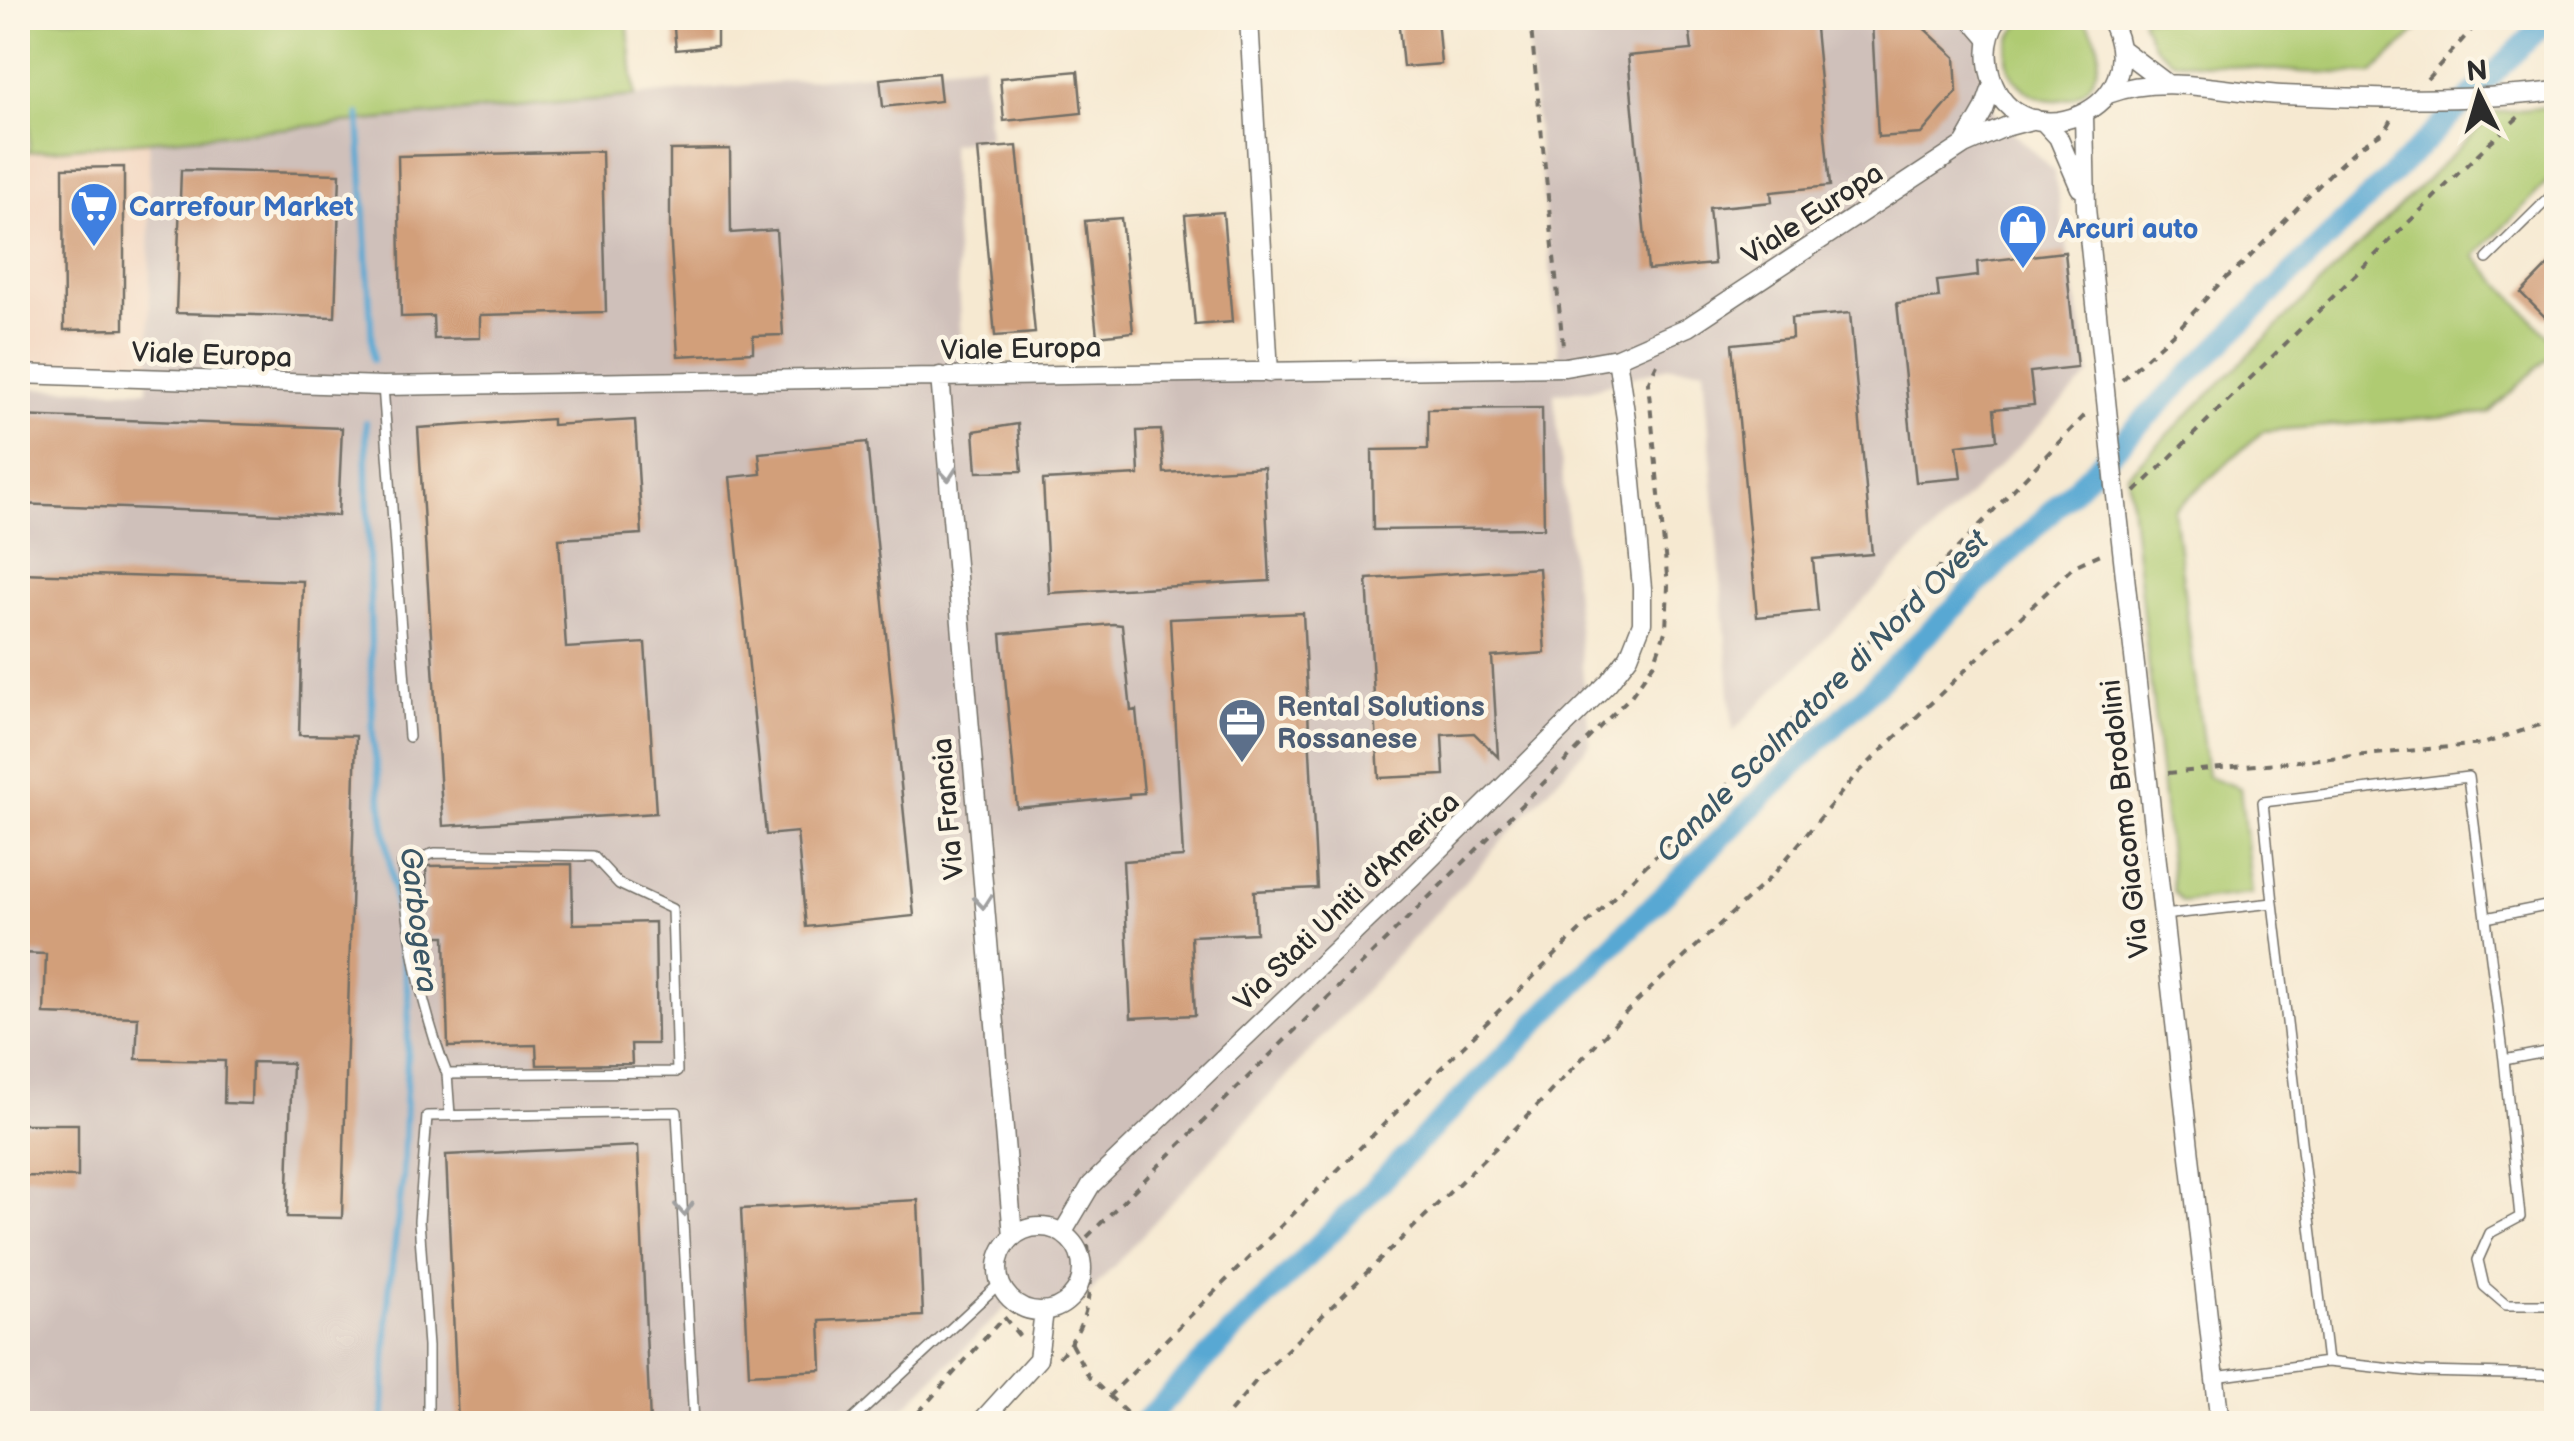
<svg xmlns="http://www.w3.org/2000/svg" width="2574" height="1441" font-family="'Balsamiq Sans',sans-serif">
	<rect width="100%" height="100%" fill="#fcf5e5"/>
	<filter id="ink" filterUnits="userSpaceOnUse"><feTurbulence type="fractalNoise" baseFrequency=".01" numOctaves="2"/><feDisplacementMap in="SourceGraphic" scale="20" xChannelSelector="R" yChannelSelector="G"/><feConvolveMatrix kernelMatrix="1 2 1 2 8 2 1 2 1" color-interpolation-filters="sRGB"/></filter>
	<filter id="wash" filterUnits="userSpaceOnUse"><feTurbulence type="fractalNoise" baseFrequency=".0048" numOctaves="4" result="noise"/><feDisplacementMap in="SourceGraphic" scale="40" xChannelSelector="R" yChannelSelector="G"/><feGaussianBlur stdDeviation="2.25" result="paint"/><feColorMatrix in="noise" values="0 0 0 0 0 0 0 0 0 0 0 0 0 0 0 0 0 1.4 0 .05"/><feComposite in="paint" operator="in"/></filter>
	<g filter="url(#wash)">
		<rect width="100%" height="100%" fill="#f6e9d1"/>
		<!-- built -->
		<path fill="#f2d4be" d="M149,141L150,364L18,363V153Z"/>
		<!-- industrial -->
		<path fill="#cfc0ba" d="M1526,18H1997L1976,58L1994,113L2054,172L2090,375L1733,731L1704,368L1668,367L1588,390L1554,393L1590,744L1074,1310L1027,1303L1006,1307L888,1424L18,1423V388L147,390L150,364L149,141L983,63L989,137L950,144L963,374L1559,361Z"/>
		<!-- green -->
		<path fill="#afcb72" stroke="#6d7b4e" stroke-width="2.5" d="M31,18H627L635,96L29,152Z
			M2026,18H2082C2095,32 2103,47 2097,67C2075,140 1963,78 2026,18Z
			M2141,18H2430L2372,74L2302,72L2173,61L2153,45Z
			M2556,106V173L2475,256L2556,345V350L2489,413L2263,431L2174,510L2207,776L2240,788L2252,894L2182,902L2173,891L2128,474L2494,113Z"/>
		<g fill="none" stroke-linecap="round" stroke-linejoin="round">
			<!-- stream -->
			<path stroke="#59a8d3" stroke-width="6" d="M359,115L373,360
				M366,422L373,741L409,1003L403,1177L389,1289L383,1424"/>
			<!-- canal -->
			<path stroke="#59a8d3" stroke-width="22" d="M1142,1424L1618,940L2550,18"/>
		</g>
		<g id="blocks">
			<!-- building -->
			<path fill="#d29f7a" d="M673,18H717V46L676,50Z
				M1398,18H1437L1441,64L1403,67Z
				M1688,18H1814L1830,186L1771,192L1772,202L1709,208L1714,264L1648,270L1628,56L1692,50Z
				M1913,18L1955,57L1957,92L1921,134L1878,137L1872,23Z
				M1078,71L1082,113L1004,121L1000,78Z
				M938,73L941,101L883,107L880,79Z
				M1017,146L1035,333L995,336L978,149Z
				M730,149L731,233L776,230L783,335L753,336V352L678,356L670,230V150Z
				M602,151L606,312L480,315V338L434,339L433,316L401,317L398,156Z
				M124,167V329L64,330L63,168Z
				M181,170L340,174L335,317L176,313Z
				M1223,212L1232,322L1195,325L1185,215Z
				M1121,218L1133,332L1097,336L1085,221Z
				M2065,252L2077,367L2030,372L2034,405L1994,409L1997,440L1957,445L1961,478L1916,482L1897,303L1939,298L1937,281L1978,276L1977,262Z
				M2556,257V309L2547,319L2521,293Z
				M1850,313L1872,554L1813,559L1818,611L1757,617L1732,344L1792,338L1791,318Z
				M1542,408L1544,528L1373,530L1372,450L1428,449V409Z
				M18,416L342,428L338,516L18,504Z
				M552,419V425L635,420L642,534L559,539L566,648L645,643L656,813L443,826L418,428Z
				M1018,424L1022,471L977,472L974,431Z
				M1161,430L1164,473L1264,467L1270,581L1049,593L1043,480L1139,475L1137,431Z
				M867,442L914,916L806,927L797,832L766,835L730,477L761,474L759,453Z
				M1539,568L1545,653L1492,657L1498,757L1474,733L1442,735L1444,775L1379,778L1367,579Z
				M18,573L303,581L299,735L356,736L342,1218L287,1217L292,1063L252,1062L251,1104L224,1103L225,1061L136,1059L138,1017L44,1014L46,954L18,953Z
				M1303,613L1317,888L1254,891L1256,933L1191,936L1195,1015L1131,1018L1123,861L1183,857L1170,619Z
				M1113,624L1122,625L1131,711L1136,710L1144,793L1129,794V797L1017,808L1001,634Z
				M572,864L573,924L655,922L657,1044H631L632,1064L537,1065L536,1045L448,1047L445,936H428L426,866Z
				M18,1124H78V1177L18,1176Z
				M638,1146L650,1424H458L446,1155Z
				M918,1200L923,1316L820,1321L822,1370L749,1374L741,1209Z"/>
		</g>
	</g>
	<g filter="url(#ink)">
		<use href="#blocks" fill-opacity="0" stroke="#726e65" stroke-width="2.5"/>
		<g fill="none" stroke-linecap="round" stroke-linejoin="round">
			<!-- service casing -->
			<g stroke="#726e65" stroke-width="12">
				<path id="service" d="M2487,259L2556,191
					M383,386L409,737
					M2273,903L2327,1362
					M2163,915L2273,903L2263,802L2468,777L2504,1060L2556,1050
					M2486,918L2556,904
					M2504,1060L2520,1217L2490,1233L2478,1260L2484,1286L2506,1305H2556
					M447,1074C420,1005 409,938 402,864L435,853L593,856L619,884L672,909L677,1072L447,1074L450,1115
					M2215,1377L2327,1362L2421,1372L2556,1375
					M428,1424V1346L419,1221L427,1116L677,1112L694,1424
					M848,1424L1000,1283"/>
			</g>
			<!-- minor casing -->
			<g stroke="#726e65" stroke-width="21">
				<path id="minor" d="M1249,18L1269,373
					M1970,18L1988,39
					M1998,18C1986,36 1985,56 1991,77C2018,166 2162,108 2109,18
					M2121,49L2166,83
					M2108,94C2164,73 2223,92 2282,95C2373,99 2466,102 2556,91
					M2084,115L2086,208L2116,496L2220,1424
					M2043,121L2058,137L2080,188
					M1964,145L1984,110L1993,84
					M18,374L383,386L1565,367L1617,358L1688,327L1964,145L2005,127L2035,119
					M940,376L1013,1236
					M998 1269a42 42 0 1 1 84 0a42 42 0 1 1-84 0Z
					M1063,1232L1091,1185L1413,876L1608,683L1629,656L1642,623V588L1626,419L1617,358
					M979,1424L1038,1359L1044,1311"/>
			</g>
			<!-- path -->
			<path stroke="#726e65" stroke-width="4" stroke-dasharray="8 8" stroke-linecap="butt" d="M1530,18L1563,346
				M2427,79L2482,18
				M2122,380L2182,325L2221,282L2243,264L2335,169L2359,147L2386,130L2393,117
				M2135,492L2487,145L2522,114
				M2168,773L2483,744L2548,722
				M1071,1344L1089,1377L1109,1396L1788,725L2086,414
				M1059,1357C1092,1321 1093,1283 1087,1237L1631,696L1654,663L1666,629L1668,586L1648,383L1657,364
				M1109,1396L1138,1424
				M908,1424L1004,1317L1021,1338
				M1220,1424L1261,1375L1514,1130L1633,1005L1773,875L1855,776L2074,566L2105,552"/>
			<!-- service -->
			<use href="#service" stroke="#fff" stroke-width="9"/>
			<!-- minor -->
			<use href="#minor" stroke="#fff" stroke-width="18"/>
		</g>
		<!-- one-way arrows -->
		<defs><path id="oneway-chevron" d="M-2-3.5L2.5 0L-2 3.5" fill="none" stroke-width="1.6" stroke-linecap="round" stroke-linejoin="round" transform="scale(2.5)"/></defs>
		<g stroke="#a0a0a0">
			<use href="#oneway-chevron" transform="translate(948 474) rotate(85)"/>
			<use href="#oneway-chevron" transform="translate(983 902) rotate(85)"/>
			<use href="#oneway-chevron" transform="translate(684 1209) rotate(87)"/>
		</g>
	</g>
	<!-- icons -->
	<defs>
		<g id="supermarket-pin" transform="scale(2.5)"><path d="M0 17L-7.5 6A9.5 9.5 0 1 1 7.5 6Z" fill="#3f7fe0" stroke="#fcf5e5"/><path d="M-6-5.5h2.5l.6 2H6L4.5 2H-2.5L-4.4-4H-6ZM-1.5 3.2a1.3 1.3 0 1 0 .1 0ZM3 3.2a1.3 1.3 0 1 0 .1 0Z" fill="#fff"/></g>
		<g id="shop-pin" transform="scale(2.5)"><path d="M0 17L-7.5 6A9.5 9.5 0 1 1 7.5 6Z" fill="#3f7fe0" stroke="#fcf5e5"/><path d="M-5-2.5h2.3a2.7 3.5 0 0 1 5.4 0H5L5.5 6h-11ZM-1.5-2.5h3a1.5 2.3 0 0 0-3 0Z" fill="#fff"/></g>
		<g id="office-pin" transform="scale(2.5)"><path d="M0 17L-7.5 6A9.5 9.5 0 1 1 7.5 6Z" fill="#5c6f8a" stroke="#fcf5e5"/><path d="M-6-3h4V-5.5h4V-3h4V5H-6ZM-1-4.5V-3h2v-1.5ZM-6 0V1H6V0Z" fill="#fff"/></g>
	</defs>
	<g fill-rule="evenodd">
		<use href="#supermarket-pin" x="94" y="206"/>
		<use href="#shop-pin" x="2023" y="228"/>
		<use href="#office-pin" x="1242" y="722"/>
	</g>
	<g text-anchor="middle" stroke-width="9" stroke-linejoin="round" paint-order="stroke">
		<!-- shop labels -->
		<g font-size="28" font-weight="bold" fill="#366cbe" stroke="#fcf5e5" text-anchor="start">
			<text x="129" y="216">Carrefour Market</text>
			<text x="2058" y="238">Arcuri auto</text>
		</g>
		<!-- street labels -->
		<g font-size="28" fill="#2b2b2b" stroke="#fcf5e5">
			<text transform="translate(1812 213) rotate(-33)" y="10">Viale Europa</text>
			<text transform="translate(1021 348) rotate(-1)" y="10">Viale Europa</text>
			<text transform="translate(212 354) rotate(2)" y="10">Viale Europa</text>
			<text transform="translate(947 809) rotate(-95)" y="10">Via Francia</text>
			<text transform="translate(2124 819) rotate(-96)" y="10">Via Giacomo Brodolini</text>
			<text transform="translate(1346 901) rotate(-44)" y="10">Via Stati Uniti d'America</text>
		</g>
		<!-- service labels -->
		<g font-size="28" font-weight="bold" fill="#4e5e75" stroke="#fcf5e5" text-anchor="start">
			<text x="1277" y="716">Rental Solutions<tspan x="1277" dy="32">Rossanese</tspan></text>
		</g>
		<!-- water labels -->
		<g font-size="30" font-style="italic" fill="#3b5766" stroke="#fcf5e5">
			<text transform="translate(1822 696) rotate(-45)" y="10">Canale Scolmatore di Nord Ovest</text>
			<text transform="translate(419 920) rotate(83)" y="10">Garbogera</text>
		</g>
	</g>
	<!-- margin -->
	<rect width="2574" height="1441" fill="none" stroke="#fcf5e5" stroke-width="60"/>
	<!-- north arrow -->
	<g transform="translate(2479 95) rotate(355)" stroke="#fcf5e5" stroke-width="8" paint-order="stroke">
	<path d="M0-8L18 38L0 25L-18 38Z" fill="#2b2b2b"/>
	<text y="-15" font-size="28" font-weight="bold" text-anchor="middle" fill="#2b2b2b">N</text>
	</g>
</svg>
